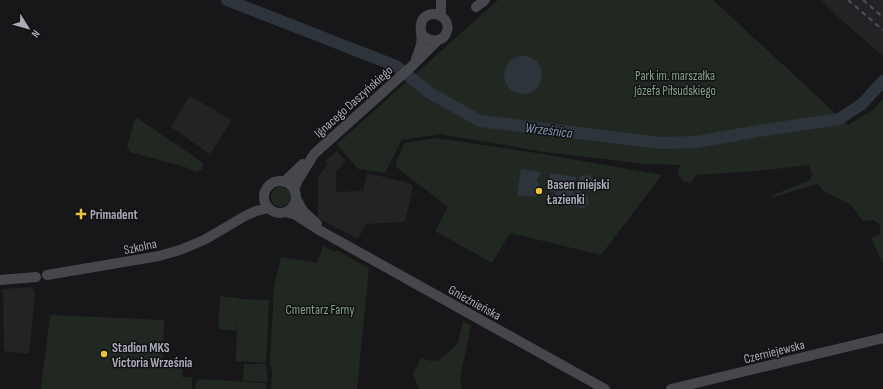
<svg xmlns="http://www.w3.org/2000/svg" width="883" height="389" font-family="'Sofia Sans Condensed',sans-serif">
	<rect width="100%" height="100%" fill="#171618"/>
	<!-- built -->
	<path fill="#232325" d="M821,0H883V56L838,17Z
		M190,96L232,120L210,154L171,127Z
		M337,151L346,162L336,171V192L363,191L367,173L409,183L413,187L405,222L366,224L358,239L318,218V177L328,165L325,161Z
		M32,287L35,292L29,354L4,351L3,289Z"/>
	<!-- green -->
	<path fill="#212822" d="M498,0H713L848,125L873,110L883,99V264L871,238L880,234V225L874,220L863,221L850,204L823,191L818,184L770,198L773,195L810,180L812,174L809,165L758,171L696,175L691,183L683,181L677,174L680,165L646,164L544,152L440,134L402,140L385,173L358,169L337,144Z
		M137,118L202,162L203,165L202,169L197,172L185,167L130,152L127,146L135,119Z
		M436,138L543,154L662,175L601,255L510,233L492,263L435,231L448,207L395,166L404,143Z
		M271 197a10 10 0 1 1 20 0a10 10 0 1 1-20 0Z
		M323,246L335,252L336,250L369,268L357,389H271L272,373L270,362L274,287L281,257L317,263Z
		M220,296L239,298V299L269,300L266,363L236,361L237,320L236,331L218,329Z
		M50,315L164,320L163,359H182V377H192V389H41Z
		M463,321L471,326L460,378L462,389H419L413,374L421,358L431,361L439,360L447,354L458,343Z
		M244,364H266L268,382L243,381Z
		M199,379L266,383V389H195L196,384Z"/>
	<!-- water -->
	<path fill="#2d343c" d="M504 75a19 19 0 1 1 38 0a19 19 0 1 1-38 0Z
		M521,169L541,172L540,176H538L537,182L540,183L539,192L536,197L517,195Z
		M550,173L576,177L573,193L576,194L578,180L580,176L588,175L592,177L594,185C591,191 588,192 581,191V193L588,196L589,204L584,208L555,204L556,192L547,191Z"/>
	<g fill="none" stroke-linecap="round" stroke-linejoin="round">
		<!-- river -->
		<path stroke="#2d343c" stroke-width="12" d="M227,0L396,66L430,93L480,121L661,143L696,142L771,129L839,119L862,104L883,81"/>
		<!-- secondary -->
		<path stroke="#46474d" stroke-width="10" d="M441,0V16
			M476,7L485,0
			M416,59C418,54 420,49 421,44C423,36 418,26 423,19C432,8 451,17 447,31C443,44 428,42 422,34
			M264 197a16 16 0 1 1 32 0a16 16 0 1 1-32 0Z
			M284,182L303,164
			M294,190L297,182L314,154L412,66L437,41
			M296,198L303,211L317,224
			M285,212L296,215L319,230L605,389
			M47,275L159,256L180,250L204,240L245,216L256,211L269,208
			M0,280L36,277
			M671,389L883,338"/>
		<!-- rail -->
		<path stroke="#4f5056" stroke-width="2" stroke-dasharray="5 4" stroke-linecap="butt" d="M848,0L883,30
			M863,0L883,17"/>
	</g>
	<!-- markers -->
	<g fill="#ebc33c" stroke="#121113" stroke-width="1.5">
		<circle cx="539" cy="191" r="4"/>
		<path d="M79 208h4v4h4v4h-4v4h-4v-4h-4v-4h4z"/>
		<circle cx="104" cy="354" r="4"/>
	</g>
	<g text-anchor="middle" stroke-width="3" stroke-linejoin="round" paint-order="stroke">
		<!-- park labels -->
		<g font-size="13" fill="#81a286" stroke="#121113">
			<text x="675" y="80">Park im. marszałka<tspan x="675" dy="15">Józefa Piłsudskiego</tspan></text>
			<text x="320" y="314">Cmentarz Farny</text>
		</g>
		<!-- street labels -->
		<g font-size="13" fill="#a9acb8" stroke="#121113">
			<text transform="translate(353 101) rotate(-42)" y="5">Ignacego Daszyńskiego</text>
			<text transform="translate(140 246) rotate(-12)" y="5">Szkolna</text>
			<text transform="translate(475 302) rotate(29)" y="5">Gnieźnieńska</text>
			<text transform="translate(774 351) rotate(-14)" y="5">Czerniejewska</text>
		</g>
		<!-- poi labels -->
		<g font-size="13" font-weight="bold" fill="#a9acb8" stroke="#121113" text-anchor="start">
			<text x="547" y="189">Basen miejski<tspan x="547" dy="15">Łazienki</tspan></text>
			<text x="90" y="219">Primadent</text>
			<text x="112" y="352">Stadion MKS<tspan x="112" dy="15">Victoria Września</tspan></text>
		</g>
		<!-- water labels -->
		<g font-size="14" font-style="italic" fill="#8196b1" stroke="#121113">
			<text transform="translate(549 130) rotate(7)" y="5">Wrześnica</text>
		</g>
	</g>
	<!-- north arrow -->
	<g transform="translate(28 28) rotate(127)" stroke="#121113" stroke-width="3" paint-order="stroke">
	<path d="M0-3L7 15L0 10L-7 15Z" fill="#a9acb8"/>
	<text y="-6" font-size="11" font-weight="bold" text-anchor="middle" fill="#a9acb8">N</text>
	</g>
</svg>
